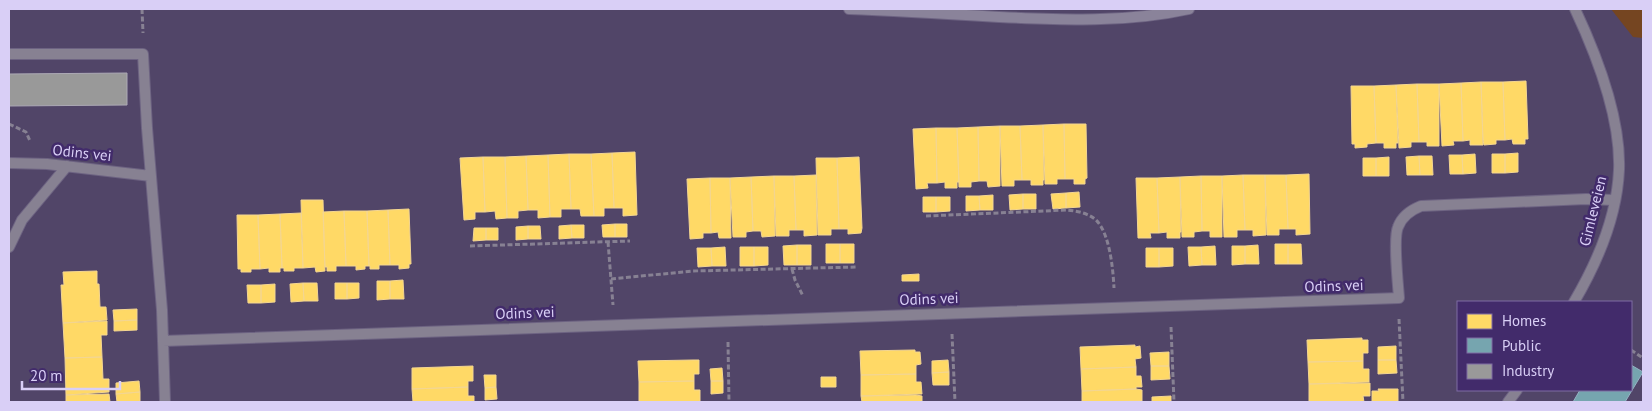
<svg xmlns="http://www.w3.org/2000/svg" width="1652" height="411" font-family="'PT Sans',sans-serif">
	<rect width="100%" height="100%" fill="#514568"/>
	<!-- green -->
	<path fill="#754521" d="M1611,9H1643V38L1633,37Z"/>
	<!-- homes -->
	<path fill="#ffd966" stroke="#f4d691" d="M1526,81L1528,139H1525V144H1513L1512,139L1505,140L1503,82Z
		M1481,82L1483,145H1470V140L1463,141L1461,83Z
		M1481,82H1503L1505,140H1496V144L1484,145L1483,140Z
		M1461,83L1463,141H1453L1454,145L1442,146L1439,84Z
		M1417,84L1419,142H1411V147L1399,148L1396,85Z
		M1417,84H1439V146H1427V142H1419Z
		M1396,85L1398,143H1396V148H1384V143H1376L1374,86Z
		M1351,86H1374L1376,143L1367,144V147L1355,148V144H1352Z
		M1064,124H1086L1087,178L1085,179V184H1074V179H1065Z
		M1064,124L1065,179H1057V184H1045L1043,125Z
		M1043,125L1044,180H1043V185H1031V180H1022L1020,126Z
		M1000,126H1020L1022,180H1014V186H1002Z
		M1000,126V186L988,187L987,181H979L978,127Z
		M978,127L979,181L971,182V187H959L957,128Z
		M936,128H957L959,182H957V188H945V182L937,183Z
		M936,128L937,183H927L928,188L916,189L913,129Z
		M635,152L637,215L623,216V208H614L612,153Z
		M612,153L614,208H604V216H594L591,154Z
		M1518,153V172L1505,173V154Z
		M569,154L571,209H561V217H550L548,155Z
		M569,154H591L594,216H581L580,209H571Z
		M1475,154L1476,173L1463,174L1462,155Z
		M1492,154H1505V173H1492Z
		M548,155L550,217L538,218V210H528L526,156Z
		M1449,155H1462L1463,174H1450Z
		M526,156L528,210L518,211V218H507L505,157Z
		M1419,156H1432L1433,175H1420Z
		M1419,156L1420,175H1407L1406,157Z
		M483,157L485,212H475V219L464,220L460,158Z
		M483,157H505L507,218L496,219L495,211L485,212Z
		M859,157L862,228L861,233L848,234V229H839L837,158Z
		M1389,157V176H1376V158Z
		M816,158H837L839,229H831V235H818Z
		M1363,158H1376V176H1363Z
		M1309,174L1310,234L1296,235V229H1288L1286,175Z
		M816,175L817,235L804,236V230H796L794,176Z
		M1243,175L1245,230H1237V237H1224L1222,176Z
		M1243,175H1265L1266,235L1253,236V230H1245Z
		M1265,175H1286L1288,229H1279V235H1267Z
		M774,176H794L796,230H789V236H776Z
		M774,176L775,236L762,237L761,231H753L751,177Z
		M1201,176L1202,231L1194,232V237H1182L1180,177Z
		M1201,176H1222V237H1210V231H1202Z
		M751,177L753,231L746,232V237H733L730,178Z
		M1180,177L1181,232H1180V238H1167V232L1159,233L1157,178Z
		M710,178H730L731,238H719L718,232L711,233Z
		M710,178L711,233H703V238L690,239L687,179Z
		M1136,178H1157L1159,233H1150L1151,238H1138Z
		M1079,192L1080,207L1066,208V193Z
		M1066,193V208L1053,209L1051,194Z
		M1023,194H1036V209H1023Z
		M1023,194V209L1010,210L1009,195Z
		M993,195V210H980L979,196Z
		M966,196H979L980,210L966,211Z
		M923,197H936V212H923Z
		M936,197H950V211L936,212Z
		M301,200H323L325,271L316,272L315,267L303,268Z
		M409,209L411,264H409V268L399,269V265H390L388,210Z
		M388,210L390,265H379V269H370V266H369L367,211Z
		M344,211L346,266H336V271H327V267H325L323,212Z
		M344,211H367L369,266H365V269L356,270V266H346Z
		M301,213L303,268H294V271H284V268H282L280,214Z
		M280,214L282,268H280V272H269V268L260,269L258,215Z
		M237,215H258L260,269H251V272H241V269H238Z
		M615,224H627V237H615Z
		M615,224V237H603L602,225Z
		M571,225H584V238H572Z
		M571,225L572,238L559,239V226Z
		M528,226H540L541,239H528Z
		M528,226V239L516,240V227Z
		M474,228H486V240L473,241Z
		M486,228H498V240H486Z
		M826,244H840V263H826Z
		M840,244H854V263H840Z
		M1275,244H1288V264H1275Z
		M1288,244H1301L1302,264H1288Z
		M797,245H811V265H797Z
		M797,245V265H784L783,246Z
		M1258,245L1259,264H1245V246Z
		M1215,246L1216,265H1202L1201,247Z
		M1232,246H1245V264L1232,265Z
		M725,247L726,266H712L711,248Z
		M740,247H754V266H740Z
		M754,247H768V265L754,266Z
		M1188,247H1201L1202,265L1189,266Z
		M697,248H711L712,266L698,267Z
		M1146,248H1159V267H1146Z
		M1159,248H1173V266L1159,267Z
		M97,271V284H99L100,307H106L107,320L63,323L61,285H64L63,272Z
		M919,274V281H902V275Z
		M403,280L404,299H390V281Z
		M377,281H390V299L377,300Z
		M303,283L304,301L291,302L290,284Z
		M303,283H317L318,301H304Z
		M335,283H347V299H335Z
		M347,283H359V298L347,299Z
		M275,284V302L261,303V285Z
		M247,285H261V303H248Z
		M137,309V320L114,321L113,310Z
		M137,320V330L114,331V321Z
		M107,321V335H101L102,357L65,358L63,323Z
		M1362,338V340H1368V353H1363V361L1308,362L1307,340Z
		M1135,345V347L1140,346L1141,358L1135,359L1136,367L1081,369L1080,347Z
		M1396,346V360H1378V347Z
		M915,350V352H920L921,364L916,365V374L861,375L860,351Z
		M1169,352V366H1151L1150,353Z
		M102,357L103,379H109V392L66,395L65,358Z
		M693,360H699V374H694V381L639,382L638,361Z
		M948,360L949,372L932,373V361Z
		M1378,360H1396L1397,373L1378,374Z
		M1363,361V369H1369V382L1309,384L1308,362Z
		M473,366V381H468V387L412,389V368Z
		M1151,366H1169L1170,379L1151,380Z
		M1136,367V376H1141L1142,387H1136V389L1082,391L1081,369Z
		M722,368L723,381H711L710,369Z
		M949,372V385H933L932,373Z
		M916,374V382H921L922,394L861,396V375Z
		M484,375H496V387L485,388Z
		M821,377H836V387H821Z
		M139,381L140,392L116,394V383Z
		M694,381V390H700V402H639V382Z
		M711,381H723V393L711,394Z
		M1370,383V396H1363L1364,402H1309V384Z
		M468,387V396H474V402H413L412,389Z
		M496,387L497,399L485,400V388Z
		M1136,389L1142,390V401L1082,402V391Z
		M1378,389H1398V402H1372V391H1379Z
		M140,392V402H117L116,394Z
		M109,394L110,402H66V395Z
		M916,395L922,396V402H862L861,396Z
		M1171,396V402H1152V397Z"/>
	<!-- public -->
	<path fill="#76a5af" stroke="#94b2c4" d="M1631,365L1643,372L1625,402H1573L1580,390H1631Z"/>
	<!-- industry -->
	<path fill="#999" stroke="#aca9b5" d="M127,73V105L9,106V74Z"/>
	<g fill="none" stroke-linecap="round" stroke-linejoin="round">
		<!-- lane casing -->
		<g stroke="#6d6382" stroke-width="12">
			<path id="lane" d="M9,54H143L147,128L162,310L165,402
				M9,163L47,164L151,176
				M9,247L22,220L67,166
				M163,341L1399,298C1398,284 1393,238 1398,227C1402,216 1411,210 1421,206L1586,199L1614,200"/>
		</g>
		<!-- street casing -->
		<g stroke="#6d6382" stroke-width="12">
			<path id="street" d="M1574,302C1597,263 1617,216 1619,170C1621,117 1597,56 1575,9
				M1508,402L1517,390"/>
		</g>
		<!-- secondary casing -->
		<g stroke="#6d6382" stroke-width="12">
			<path id="secondary" d="M849,9C899,11 949,14 999,17C1063,20 1126,23 1189,9"/>
		</g>
		<!-- path -->
		<path stroke="#878193" stroke-width="3" stroke-dasharray="5 2.5" stroke-linecap="butt" d="M142,9L143,33
			M9,124L26,132L30,141
			M926,216L1067,210C1077,211 1088,213 1096,220C1110,234 1113,269 1114,288
			M608,242L613,305
			M470,246L630,241
			M792,269L795,280L803,296
			M611,279L693,271L856,267
			M1399,319L1403,402
			M1171,327L1174,402
			M952,334L955,402
			M728,342L729,402
			M1631,350L1643,358"/>
		<!-- lane -->
		<use href="#lane" stroke="#878192" stroke-width="10"/>
		<!-- street -->
		<use href="#street" stroke="#878192" stroke-width="10"/>
		<!-- secondary -->
		<use href="#secondary" stroke="#8a839a" stroke-width="10"/>
	</g>
	<g text-anchor="middle" stroke-width="5" stroke-linejoin="round" paint-order="stroke">
		<!-- street labels -->
		<g font-size="15" fill="#d9cff6" stroke="#422b6b">
			<text transform="translate(82 153) rotate(6)" y="5">Odins vei</text>
			<text transform="translate(1593 211) rotate(-76)" y="5">Gimleveien</text>
			<text transform="translate(1334 286) rotate(-2)" y="5">Odins vei</text>
			<text transform="translate(929 299) rotate(-2)" y="5">Odins vei</text>
			<text transform="translate(525 313) rotate(-2)" y="5">Odins vei</text>
		</g>
	</g>
	<!-- border -->
	<rect width="1652" height="411" fill="none" stroke="#d9cff6" stroke-width="20"/>
	<!-- legend -->
	<rect x="1457" y="301" width="175" height="90" fill="#422b6b" stroke="#7e6da3"/>
	<rect x="1467" y="314" width="25" height="15" fill="#ffd966" stroke="#7e6da3"/>
	<text x="1502" y="326" font-size="15" fill="#d9cff6">Homes</text>
	<rect x="1467" y="338" width="25" height="15" fill="#76a5af" stroke="#7e6da3"/>
	<text x="1502" y="351" font-size="15" fill="#d9cff6">Public</text>
	<rect x="1467" y="364" width="25" height="15" fill="#999999" stroke="#7e6da3"/>
	<text x="1502" y="376" font-size="15" fill="#d9cff6">Industry</text>
	<!-- scale -->
	<path d="M22 381v8h98v-8" fill="none" stroke="#d9cff6" stroke-width="2.5"/>
	<text x="30" y="381" font-size="15" fill="#d9cff6" stroke="#422b6b" stroke-width="4" paint-order="stroke">20 m</text>
</svg>
